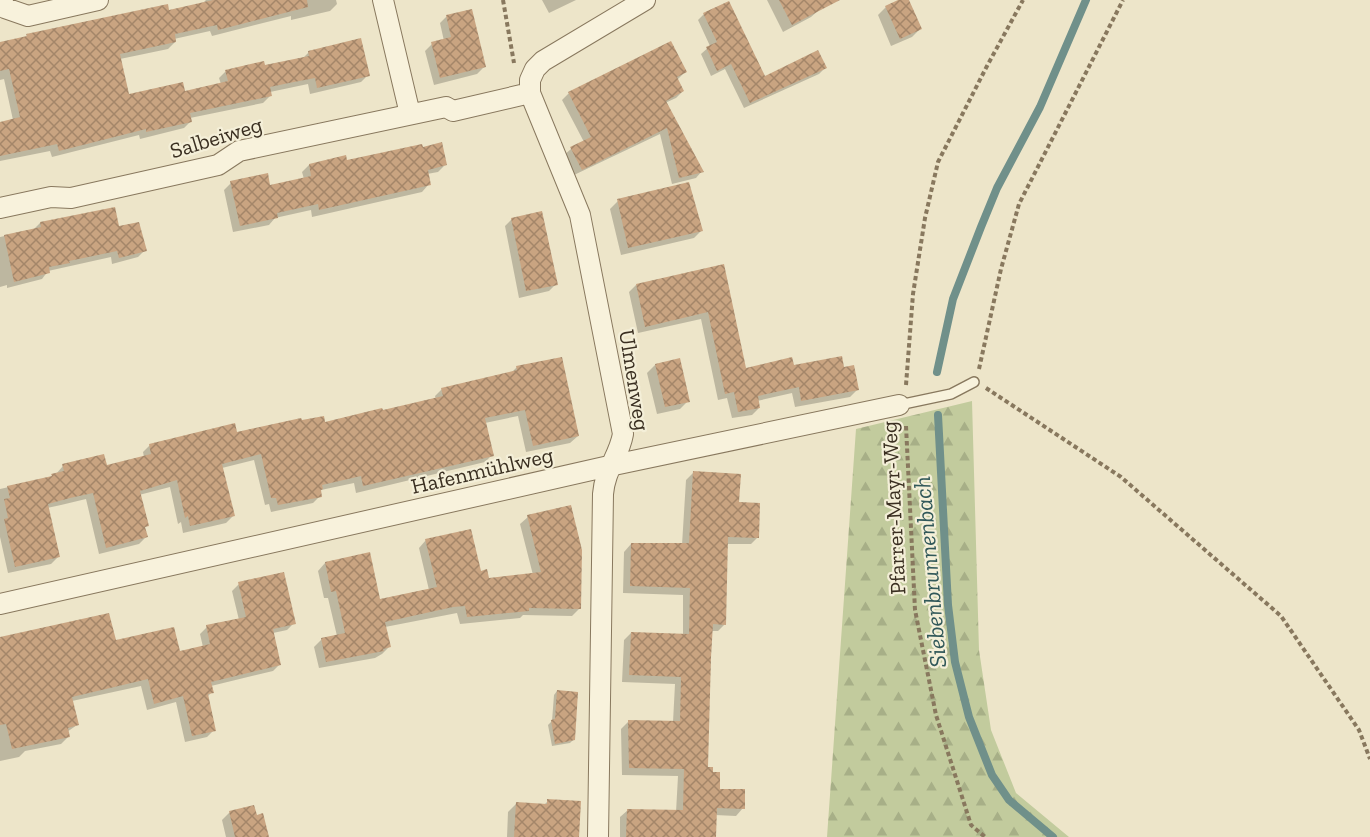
<svg xmlns="http://www.w3.org/2000/svg" width="1370" height="837" font-family="'Zilla Slab',serif">
	<defs>
		<pattern id="forest-firs" width="22" height="20" patternUnits="userSpaceOnUse" patternTransform="scale(1.5)"><rect width="22" height="20" fill="#c2cb9d"/><path d="M5 1l3.5 6h-7zM16 11l3.5 6h-7z" fill="#a7af87"/></pattern>
		<pattern id="building-cross-hatch" width="8" height="8" patternUnits="userSpaceOnUse" patternTransform="scale(1.5)"><rect width="8" height="8" fill="#c9a481"/><path d="M0 0l8 8M0 8l8-8" fill="none" stroke="#a48669"/></pattern>
	</defs>
	<rect width="100%" height="100%" fill="#ede5c9"/>
	<!-- forest -->
	<path fill="url(#forest-firs)" d="M972,401L979,650L991,730L1016,793L1069,837H827L856,429Z"/>
	<!-- shadow -->
	<path fill="#0003" d="M206,0H336L337,4L330,11L291,20V16L212,36L210,31L174,39L175,42L168,49L120,59L128,95L184,93L221,84L219,78L226,71L264,67L302,59L309,52L368,75L361,82L310,94L308,84L270,92V96L263,103L190,118L191,121L184,128L140,139L139,135L52,157L50,151L0,161V123L13,120L4,79L0,80V44L23,39L27,35L168,12L202,4Z
		M542,0H576L549,13Z
		M767,0H814L819,10L811,17L783,32Z
		M902,0H907L920,29L912,37L891,46L878,15L886,7Z
		M704,14L764,78L825,68L819,74L744,108L725,69L711,76L701,54L710,46L698,20Z
		M447,16L484,67L477,74L434,85L425,51L432,44L444,41L440,23Z
		M685,72L677,80L683,91L676,98L665,103L702,171L696,178L672,184L660,134L574,175L564,155L571,149L584,142L562,100L569,93Z
		M346,162L446,164L438,172L427,174L429,184L422,192L312,217L311,210L275,218L269,225L233,232L224,190L231,183L269,187L304,179L302,172L309,165Z
		M618,201L702,230L694,238L621,255L610,209Z
		M512,219L556,284L549,291L519,298L505,226Z
		M40,223L117,228L145,250L138,257L112,264L111,257L48,271L42,279L7,288V285L0,287V237L33,230Z
		M723,266L745,370L793,367L857,390L850,397L795,407L792,393L757,401L759,408L752,415L732,418L727,398L718,400L701,319L638,333L629,292L636,285Z
		M655,365L688,401L680,409L657,414L647,373Z
		M517,367L578,436L570,443L526,452L518,416L485,423L492,455L485,462L356,493L354,483L321,490L320,496L313,503L271,512L269,504L265,505L254,460L222,468L233,516L226,523L183,533L181,522L178,524L170,487L139,495L147,526L144,528L146,537L139,544L99,554L86,499L61,505L47,508L58,557L51,564L8,573L0,537V489L49,478L56,474L63,466L106,467L144,457L143,452L150,445L236,433L301,422L324,424L436,400L435,396L442,389L511,373Z
		M693,473L738,504L758,537L751,544H726L725,624L718,631H712L706,768L718,790L743,808L736,816L715,815L714,837H620V817L628,810L676,812L678,776L622,775L621,729L629,721L673,722L675,684L622,682L624,640L631,633L683,635V595L623,593L624,552L631,544L682,545L686,480Z
		M528,517L580,608L572,616L523,615L520,618L460,624L457,613L385,627L389,647L382,654L375,658L319,668L314,647L322,639L337,636L328,598H324L318,571L325,563L379,601L429,590L419,548L426,540L488,579L533,575L520,524Z
		M239,584L294,623L287,630L273,633L280,664L273,671L211,686L212,692L207,697L214,730L207,737L185,742L176,702L147,710L141,686L72,701L77,725L67,732L68,737L61,744L25,751L19,757L0,761V638L114,641L179,653L203,647L200,634L207,627L239,620L232,591Z
		M557,691L574,739L570,743L552,746L548,725L552,721L554,695Z
		M548,801L578,837H507L508,812L516,804L544,805Z
		M230,812L256,816L267,837H226L222,820Z"/>
	<g fill="none" stroke-linecap="round" stroke-linejoin="round">
		<!-- stream -->
		<path stroke="#70908a" stroke-width="8" d="M937,372L953,299L981,227L997,188L1040,107L1086,0
			M938,415L948,605L955,662L969,717L992,775L1009,800L1053,837"/>
	</g>
	<!-- building -->
	<path fill="url(#building-cross-hatch)" d="M213,0H307L308,7L218,30L217,25L175,34L176,42L120,54L129,94L183,82L185,91L228,81L225,70L264,61L265,65L309,56L308,51L361,38L370,76L317,88L315,78L289,83L270,87L272,96L190,113L192,122L146,132V129L59,151L57,144L0,156V122L20,117L9,69L0,71V42L27,36L26,34L168,4L169,10Z
		M779,0H840L792,25Z
		M898,0H909L922,29L900,39L885,6Z
		M729,1L765,76L818,50L827,68L750,103L731,64L717,71L706,47L717,42L703,13Z
		M472,9L486,67L440,78L431,42L451,37L446,15Z
		M671,41L687,72L677,77L684,91L666,101L704,172L679,178L667,128L582,170L570,147L591,137L568,92Z
		M442,142L447,165L428,170L431,185L319,210L318,204L277,213L278,218L240,226L230,181L268,173L270,185L311,176L309,164L346,155L347,160L422,144L423,147Z
		M689,182L703,231L628,248L617,199Z
		M115,207L119,226L139,222L147,251L119,258L117,251L69,261L70,263L49,267L50,273L14,282L4,235L41,227L40,222Z
		M542,211L558,285L526,291L511,218Z
		M724,264L746,368L792,357L794,365L842,356L844,367L854,365L859,390L801,401L799,387L758,396L760,408L738,412L734,392L725,394L708,312L645,327L636,284Z
		M562,357L579,436L533,446L525,410L485,418L494,456L363,486L361,476L322,485L323,489L321,490L322,497L278,505L276,498H271L261,454L222,464L235,516L190,526L188,516L185,518L177,480L140,491L149,526L145,527L148,537L106,548L93,493L70,498L48,504L60,557L15,567L4,519L8,518L4,499L10,498L7,486L52,476L51,474L64,471L62,464L104,454L107,465L151,454L149,444L235,423L237,432L301,418L302,420L324,416L325,422L382,408L383,410L443,396L441,388L517,370L516,366Z
		M680,358L690,402L665,407L655,364Z
		M693,471L741,474L739,502L760,503L759,538L728,537L726,625L713,624L711,657L708,767H713V772H720V789H745V809L717,808L716,837H626L627,809L683,810L684,769L629,768L628,720L680,721L681,677L629,675L631,632L689,634L690,588L630,586L631,543H689Z
		M571,505L582,550L581,609L529,608V611L467,617L465,606L453,607L385,622L391,647L383,649L384,651L326,662L321,638L345,633L336,591L331,592L325,562L370,552L380,599L437,587L425,539L471,529L481,571L487,569L489,578L541,572L527,515Z
		M284,572L296,624L273,629L281,665L211,682L214,693L208,694L216,731L192,736L183,696L154,704L148,679L72,697L79,725L68,728L70,737L12,749L6,724L0,725V637L109,613L116,640L174,627L180,651L210,644L206,625L246,617L238,582Z
		M557,690L578,692L575,740L555,744L551,720L555,719Z
		M547,799L581,801L579,837H514L516,802L547,804Z
		M254,805L257,815L263,813L269,837H235L229,811Z"/>
	<g fill="none" stroke-linecap="round" stroke-linejoin="round">
		<!-- lane casing -->
		<g stroke="#88785e" stroke-width="12">
			<path id="lane" d="M899,405L951,394L974,382"/>
		</g>
		<!-- street casing -->
		<g stroke="#88785e" stroke-width="22">
			<path id="street" d="M2,0L5,8L28,16L98,0
				M383,0L410,114
				M0,208L51,197L71,198L218,165L239,151L446,107L453,111L530,93
				M0,604L609,466L899,405
				M598,837L603,494C605,469 619,457 623,434L580,215L530,93V80L535,69L543,61L645,0"/>
		</g>
		<!-- path -->
		<path stroke="#88785e" stroke-width="4" stroke-dasharray="4.5 3" stroke-linecap="butt" d="M503,0L514,63
			M979,369L1001,269L1019,204L1123,0
			M906,385L913,294L925,218L938,162L987,66L1023,0
			M986,388L1121,477L1281,616L1359,730L1370,759
			M906,426L915,610L936,715L971,825L985,837"/>
		<!-- lane -->
		<use href="#lane" stroke="#f8f2dc" stroke-width="9"/>
		<!-- street -->
		<use href="#street" stroke="#f8f2dc" stroke-width="20"/>
	</g>
	<g text-anchor="middle" stroke-width="4.5" stroke-linejoin="round" paint-order="stroke">
		<!-- street labels -->
		<g font-size="22" fill="#3a2f21" stroke="#f4efd8">
			<text transform="translate(216 137) rotate(-17)" y="8">Salbeiweg</text>
			<text transform="translate(635 380) rotate(81)" y="8">Ulmenweg</text>
			<text transform="translate(482 470) rotate(-13)" y="8">Hafenmühlweg</text>
			<text transform="translate(893 508) rotate(-93)" y="8">Pfarrer-Mayr-Weg</text>
		</g>
		<!-- water labels -->
		<g font-size="24" font-style="italic" fill="#315859" stroke="#f4efd8">
			<text transform="translate(930 572) rotate(-95)" y="8">Siebenbrunnenbach</text>
		</g>
	</g>
</svg>
